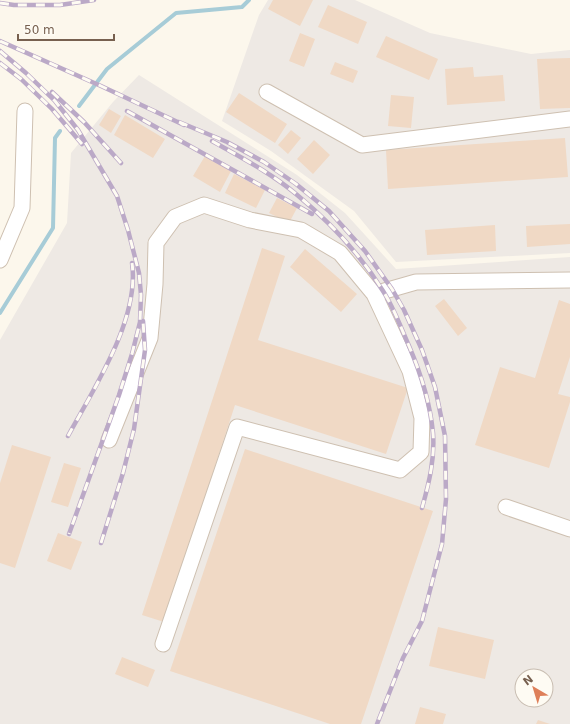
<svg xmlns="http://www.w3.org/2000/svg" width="570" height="724" font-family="'DejaVu Sans',sans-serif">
	<rect width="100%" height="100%" fill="#fcf7ec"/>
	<!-- industrial -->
	<path fill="#eee9e4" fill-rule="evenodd" d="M268,0H355L430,33L531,54L570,50V253L396,262L354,211L271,151L222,121L259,15Z
		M139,75L297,175L345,213L396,269L570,257V724H0V340L67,223L71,153L113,102ZM522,676H546V700H522Z"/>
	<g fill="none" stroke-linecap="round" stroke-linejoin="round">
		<!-- stream -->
		<path stroke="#a7ccd7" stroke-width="4" d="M79,106L107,69L176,13L242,7L249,0
			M0,313L53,228L55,138L60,131"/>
	</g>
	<!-- building -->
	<path fill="#f0d9c5" d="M273,0H313L300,26L268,9Z
		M328,5L367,22L358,44L318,27Z
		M300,33L315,39L304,67L289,61Z
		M386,36L438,59L429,80L376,57Z
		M570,58V108L540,109L537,59Z
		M335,62L358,71L353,83L330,74Z
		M473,67L474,77L503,75L505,101L447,105L445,69Z
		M239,93L287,124L275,143L226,112Z
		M391,95L414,97L411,128L388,126Z
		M109,109L121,116L111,133L99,125Z
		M125,115L165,139L153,158L114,135Z
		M291,130L301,138L288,154L278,145Z
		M565,138L568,177L388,189L386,150Z
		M314,140L330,155L313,174L297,159Z
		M205,156L231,171L220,192L193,176Z
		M234,174L265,190L256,208L225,193Z
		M277,198L297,208L289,223L269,213Z
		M570,224V244L527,247L526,226Z
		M495,225L496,251L427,255L425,230Z
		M262,248L285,256L258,340L408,388L386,454L235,405L164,622L142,615Z
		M305,249L357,294L341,312L290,267Z
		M444,299L467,328L458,336L435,306Z
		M559,300L570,304V357L558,394L570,397V402L549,468L475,445L500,367L535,378Z
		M12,445L51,457L15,568L0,563V483Z
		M245,449L433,511L361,724H330L170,671Z
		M64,463L81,468L68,507L51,502Z
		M58,533L82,542L71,570L47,561Z
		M438,627L494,640L485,679L429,666Z
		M122,657L155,670L148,687L115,674Z
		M420,707L446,714L443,724H415Z
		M538,720L550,724H536Z"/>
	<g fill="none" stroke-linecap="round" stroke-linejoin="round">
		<!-- minor casing -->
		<g stroke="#cec0b1" stroke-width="17">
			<path id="minor" d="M267,92L362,145L570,119
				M0,260L22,208L25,111
				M109,440L150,338L155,284L156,243L175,217L204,205L250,220L301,230L340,253L374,294L416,282L570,280
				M506,507L570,529
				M163,644L237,427L400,470L421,452L422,418L410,371L374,294"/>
		</g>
		<!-- minor -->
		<use href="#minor" stroke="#fff" stroke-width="15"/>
		<!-- rail casing -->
		<g stroke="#bba9c7" stroke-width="4.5">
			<path id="rail" d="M0,3L14,5H60L94,0
				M0,41L101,86L184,125
				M0,51L26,73L55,101L78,130L117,196L128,230L139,273L141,295L140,322L132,354L119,395L69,534
				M0,63L21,79L52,109L82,144
				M52,92L84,122L121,163
				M127,111L312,214
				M179,122L227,142L264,162L296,184L329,211L365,251L392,289L404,310L422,350L435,387L445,436L446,499L442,544L422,621L403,658L377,724
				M212,141C240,157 271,173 296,194C330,222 360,254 383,291C394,308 401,328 409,346C421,374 430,402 433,433C435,459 429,483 422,508
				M68,436C94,388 140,319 132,263
				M101,543L123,473L134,429L145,350L143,321"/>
		</g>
		<!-- rail -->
		<use href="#rail" stroke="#fefbf3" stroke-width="3" stroke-dasharray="9" stroke-linecap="butt"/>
	</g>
	<!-- north arrow -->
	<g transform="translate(534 688) rotate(322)"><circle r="19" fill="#fefbf3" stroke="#c8bdb1"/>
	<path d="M0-3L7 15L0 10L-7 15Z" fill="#de7f59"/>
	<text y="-6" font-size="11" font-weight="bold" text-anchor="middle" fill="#77604f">N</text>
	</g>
	<!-- scale -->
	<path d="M18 34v6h96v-6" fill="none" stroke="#77604f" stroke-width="2"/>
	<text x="24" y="34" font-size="12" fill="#77604f" stroke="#fefbf3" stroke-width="3" paint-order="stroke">50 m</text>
</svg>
